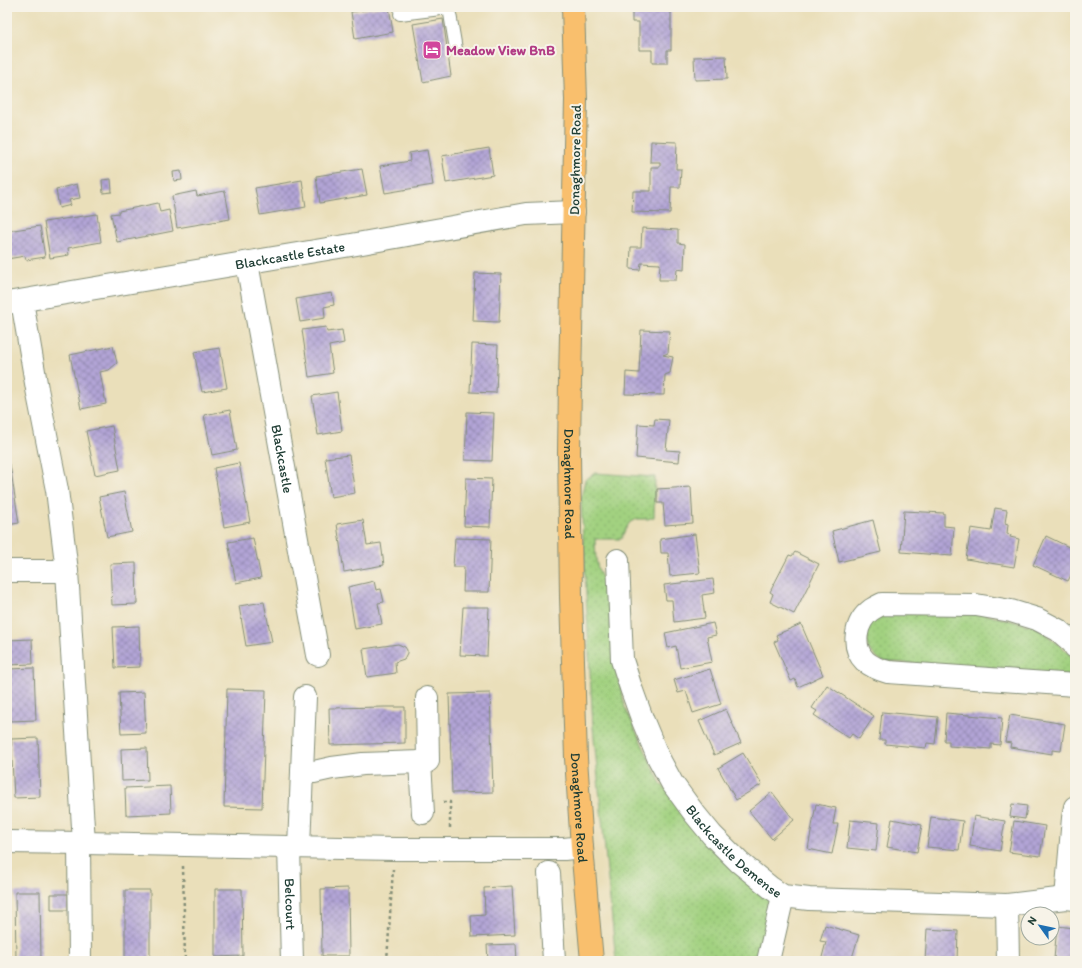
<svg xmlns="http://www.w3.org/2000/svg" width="1082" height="968" font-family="Itim,sans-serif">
	<defs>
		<pattern id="grass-dots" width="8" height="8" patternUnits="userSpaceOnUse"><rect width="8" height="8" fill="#a2d180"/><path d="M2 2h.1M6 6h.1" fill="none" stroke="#8bb46f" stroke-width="1.8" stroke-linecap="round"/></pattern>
		<pattern id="building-cross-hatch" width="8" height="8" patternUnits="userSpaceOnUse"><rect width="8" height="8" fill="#b2a4d6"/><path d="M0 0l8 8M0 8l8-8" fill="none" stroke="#9087ae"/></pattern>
	</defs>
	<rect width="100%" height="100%" fill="#f7f3e8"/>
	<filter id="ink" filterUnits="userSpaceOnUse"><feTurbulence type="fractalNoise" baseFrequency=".025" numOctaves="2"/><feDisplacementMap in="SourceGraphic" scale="8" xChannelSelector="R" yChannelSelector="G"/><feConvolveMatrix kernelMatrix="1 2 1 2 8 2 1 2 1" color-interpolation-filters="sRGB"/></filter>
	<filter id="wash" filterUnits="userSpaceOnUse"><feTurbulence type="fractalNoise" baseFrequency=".012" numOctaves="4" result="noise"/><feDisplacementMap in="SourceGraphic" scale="16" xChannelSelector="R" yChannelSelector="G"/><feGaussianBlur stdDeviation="0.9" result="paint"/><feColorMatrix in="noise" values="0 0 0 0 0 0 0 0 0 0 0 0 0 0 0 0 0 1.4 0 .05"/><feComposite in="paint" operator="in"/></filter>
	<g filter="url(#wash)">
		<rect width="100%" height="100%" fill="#eadfba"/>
		<!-- grass -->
		<path fill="url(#grass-dots)" stroke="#60875a" d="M595,473L655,477L654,517L648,519H637L630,522L625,530L621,539H595C596,560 595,568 607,586L614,656L625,708L661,784L769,896L772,904L760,953L756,955L744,957L743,961H616L593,728L581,498L585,480Z
			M890,612L983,614L1037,627L1069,653L1075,666V674L1069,676L881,661L868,649C866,627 867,619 890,612Z"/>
		<g id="blocks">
			<!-- building -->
			<path fill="url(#building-cross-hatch)" d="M382,7H389L393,32L355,39L351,12Z
				M632,7H671V50H667V63H652V50H639V22H632Z
				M443,19L451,76L423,82L413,24Z
				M726,56L727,79L695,80L694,57Z
				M651,141L677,142L676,169H681L680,187H671L670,213L632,212L633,191H651V167H660V162H650Z
				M489,148L493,175L446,183L442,156Z
				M427,150L433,185L385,193L380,166L410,161L409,153Z
				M362,169L367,195L320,203L316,176Z
				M181,171L182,180L174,181L173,172Z
				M111,179L112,192L103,193L102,180Z
				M302,180L306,207L260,215L255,188Z
				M77,184L80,198L69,200L71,205L59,208L56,189Z
				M196,191L197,196L225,191L230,219L177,228L172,196Z
				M158,203L160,212L169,210L173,231L117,242L111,214L119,213V211Z
				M97,214L101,242L68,248L69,255L50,258L44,222Z
				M40,226L45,257L26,260L25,256L7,259V231Z
				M642,228L678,230V243L685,244L684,270L677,269L676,280H659L660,264L641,263L640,270L630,269L631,247H641Z
				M475,273L501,274L499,322L473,321Z
				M332,293L334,305L324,307L325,318L300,322L296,299Z
				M326,327L327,332L342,330L344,343L329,346L333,373L309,377L302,330Z
				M641,330L670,331L668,353L663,355L673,357L670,373L665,375L664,395L625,394L626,372L639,373Z
				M472,344L498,345L496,393L470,392Z
				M113,346L117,363L109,370L100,372L106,404L81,409L70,355Z
				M220,348L227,388L202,392L194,352Z
				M337,392L342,431L318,435L312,396Z
				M230,410L237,450L212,455L204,415Z
				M467,412L494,413L492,461L465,460Z
				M655,419L669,420L666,450L680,451L679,462L636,458L638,424L654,425Z
				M112,426L120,470L95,475L86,431Z
				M349,455L355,493L331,497L325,458Z
				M239,463L250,522L224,527L214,468Z
				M7,465H10L19,523L7,525Z
				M466,478L492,479L490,527L464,526Z
				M691,487L693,523L665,525L663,503H657V489Z
				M124,492L132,532L107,537L99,497Z
				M995,508L1007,510L1005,523L1008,524L1007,534L1011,535L1010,537L1019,539L1014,567L966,559L971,528L991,531Z
				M904,511L944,513V526L954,527L952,556L901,552Z
				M363,520L367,545L381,543L384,565L344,572L337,524Z
				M873,520L881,552L839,562L832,531Z
				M695,534L700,573L670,576L668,553H661L660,539Z
				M1046,536L1075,550V567L1068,581L1033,565Z
				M253,538L261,578L236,583L228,542Z
				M455,538L491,539L489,592H463L464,567H453Z
				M795,552L819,564L794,614L770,602L773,594L770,592L789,555L792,556Z
				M136,563L137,604L112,605L110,564Z
				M713,579L715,593L702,595L705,618L674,622L672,600H666L664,585Z
				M374,581L376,590L381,589L384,602L378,603L382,624L355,629L348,587Z
				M264,602L272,642L246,646L239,606Z
				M463,607H489L487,656L460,655Z
				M713,623L716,635L707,637L712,662L680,668L676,646L668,648L665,633Z
				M801,624L823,675L798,687L795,679L791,681L774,642L778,640L776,635Z
				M139,626L140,667L115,668L113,627Z
				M32,639L33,664L7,665V640Z
				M398,644L405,647L407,650V653L404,659L395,662L396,673L367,677L363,649Z
				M34,668L36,720L10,721L9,695H7V684H8V669Z
				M710,669L721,704L693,713L686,691L678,693L674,680Z
				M827,685L874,716L859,739L852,734L849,738L814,715L817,711L812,708Z
				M227,689L266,690L262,808L224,807Z
				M144,692L146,733L121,734L119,693Z
				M490,693L493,792L452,793L449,694Z
				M386,707H405V743L330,745L329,708Z
				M726,709L741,743L714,755L699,721Z
				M882,712L938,717L935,744L927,743L926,748L885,744V740H879Z
				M946,713L1002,718L1000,745L991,744V749L949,746V741H944Z
				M1010,715L1065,724L1061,751L1052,750V754L1010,747L1011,743L1005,742Z
				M38,738L40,797L14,798L11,739Z
				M147,748L148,780L122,781L121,749Z
				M743,753L762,784L736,800L718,768Z
				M170,786L171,813L126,815L125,788Z
				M772,792L794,820L772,839L749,811Z
				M816,804L836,808L833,824H838L832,854L808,849Z
				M1012,804L1027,806L1025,819L1010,817Z
				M974,816L1005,821L1000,851L970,846Z
				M931,817L963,821L959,850L927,847Z
				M892,819L922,825L917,852L887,847Z
				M850,820L879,823L876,851L847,848Z
				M1014,821L1045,826L1040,856L1009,852Z
				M512,886L515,935L472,937L471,916L485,915L484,888Z
				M348,888L349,956H322L321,889Z
				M215,889H242L243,956L215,957Z
				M125,890H150V960H125Z
				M15,892H40L41,961H16Z
				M51,894H68V910H51Z
				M825,925L859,935L851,961H821L826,942L820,941Z
				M1057,926L1075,928V961L1054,959Z
				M927,929L958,931L957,961H925Z
				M516,944L517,961H488L487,945Z"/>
		</g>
	</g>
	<g filter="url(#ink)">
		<use href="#blocks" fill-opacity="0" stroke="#848e77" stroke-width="1"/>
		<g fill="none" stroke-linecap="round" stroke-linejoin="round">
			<!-- service casing -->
			<g stroke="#848e77" stroke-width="14">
				<path id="service" d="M400,14L449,8L456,49"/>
			</g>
			<!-- minor casing -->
			<g stroke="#848e77" stroke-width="24">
				<g id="minor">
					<path id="s1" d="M247,263L318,655"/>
					<path d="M22,301L37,389L57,490L67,571"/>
					<path id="s2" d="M7,303L351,245L526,214L574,212"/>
					<path id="s3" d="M618,560L622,660L631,688L643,721L658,757L672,783L694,813L712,835L739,862L771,888L783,896L809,899L1007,905L1066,898L1075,899"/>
					<path d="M7,571H67L84,843L395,849H564L582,847"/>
					<path d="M1075,647L1074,644L1058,630L1037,619L1011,611L976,605L882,604C878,606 874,608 871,610C855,622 851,647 865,661C872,667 880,670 888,672L1075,685"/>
					<path d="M420,762L423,813"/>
					<path d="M302,772H314L332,768L363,764L420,762L428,761L427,698"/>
					<path d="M7,842L84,843"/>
					<path d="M79,843L80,961"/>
					<path id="s4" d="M289,847L292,961"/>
					<path d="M299,847L305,697"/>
					<path d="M549,873L554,961"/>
					<path d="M1066,898L1073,818L1075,807"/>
					<path d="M1007,905L1008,961"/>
					<path d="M768,961L783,896"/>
				</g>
			</g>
			<!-- primary casing -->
			<g stroke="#848e77" stroke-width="24">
				<g id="primary">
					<path id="s5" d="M573,7L576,100L570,381L569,453L571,597L576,758L582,847L592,961"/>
				</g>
			</g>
			<!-- path -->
			<path stroke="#848e77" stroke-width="2.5" stroke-dasharray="3 3" stroke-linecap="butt" d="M443,802H450V828
				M183,866L185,961
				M387,961L393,869"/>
			<!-- service -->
			<use href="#service" stroke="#fff" stroke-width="12"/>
			<!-- minor -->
			<use href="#minor" stroke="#fff" stroke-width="22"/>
			<!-- primary -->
			<use href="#primary" stroke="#f9bf6d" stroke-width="22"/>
		</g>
	</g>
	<!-- icons -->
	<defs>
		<g id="hotel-square" transform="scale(1)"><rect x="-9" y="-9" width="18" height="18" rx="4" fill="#d1479c" stroke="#f7f3e8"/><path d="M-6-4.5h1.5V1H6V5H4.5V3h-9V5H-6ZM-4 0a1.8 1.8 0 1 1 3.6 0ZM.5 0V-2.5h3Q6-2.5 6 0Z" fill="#fff"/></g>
	</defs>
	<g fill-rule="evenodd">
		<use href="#hotel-square" x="432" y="50"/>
	</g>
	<g text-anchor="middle" stroke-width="4" stroke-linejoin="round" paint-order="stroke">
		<!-- hotel labels -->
		<g font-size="14" font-weight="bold" fill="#b23c85" stroke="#f7f3e8" text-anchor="start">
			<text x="446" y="55">Meadow View BnB</text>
		</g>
		<!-- street labels -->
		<g font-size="14" fill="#1f3d34" stroke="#f7f3e8">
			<text transform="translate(575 160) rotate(-89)" y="5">Donaghmore Road</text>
			<text dy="5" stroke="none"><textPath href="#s2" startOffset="287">Blackcastle Estate</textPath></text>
			<text dy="5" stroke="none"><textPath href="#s1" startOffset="199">Blackcastle</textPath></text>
			<text dy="5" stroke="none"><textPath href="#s5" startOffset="477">Donaghmore Road</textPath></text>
			<text dy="5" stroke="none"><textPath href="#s5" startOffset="801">Donaghmore Road</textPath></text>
			<text dy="5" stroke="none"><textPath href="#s3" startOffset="326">Blackcastle Demense</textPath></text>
			<text dy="5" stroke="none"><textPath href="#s4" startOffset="57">Belcourt</textPath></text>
		</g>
	</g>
	<!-- margin -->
	<rect width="1082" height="968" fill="none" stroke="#f7f3e8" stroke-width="24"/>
	<!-- north arrow -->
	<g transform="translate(1040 926) rotate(303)"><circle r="19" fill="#f7f3e8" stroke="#a1aaa0"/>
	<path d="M0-3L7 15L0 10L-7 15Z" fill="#1f6fb2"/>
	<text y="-6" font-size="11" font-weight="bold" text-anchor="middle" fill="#1f3d34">N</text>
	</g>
</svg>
